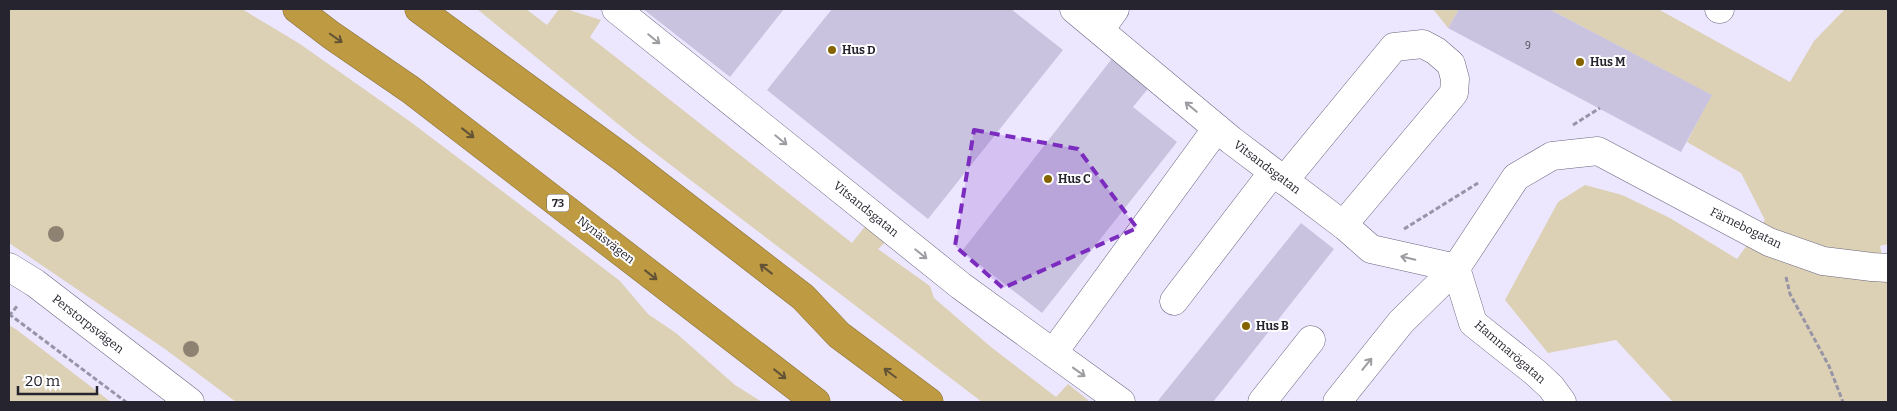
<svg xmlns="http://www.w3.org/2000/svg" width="1897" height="411" font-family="Bitter,serif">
	<rect width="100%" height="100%" fill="#ece7ff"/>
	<!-- green -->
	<path fill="#dcd0b5" d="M9,9H242L300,44L408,120L535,216L620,281L648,314L676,333L735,385L762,402H236L165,349L9,243Z
		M477,9H526L547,25L559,9H566L601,20L590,37L852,243L870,220L891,237L878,249L930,286L934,298L991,347L1056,397L1068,384L1088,400L1087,402H982L634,137Z
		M1433,9H1459L1448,28Z
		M1549,9H1658L1790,82L1814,41L1845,9H1888V244L1880,246L1888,278V402H1673L1616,340L1548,353L1505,300L1558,202L1585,185L1622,195L1670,218L1737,259L1765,220L1741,173L1687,142L1711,95Z
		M9,325L17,330L111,402H9Z"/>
	<!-- building -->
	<path fill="#c9c3e0" d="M643,9H784L730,77Z
		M832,9H1011L1063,50L928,219L767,90Z
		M1459,9H1549L1712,95L1681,152L1448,28Z
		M1114,56L1151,85L1133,107L1177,142L1042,313L962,251Z
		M1301,223L1334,249L1213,402H1157Z"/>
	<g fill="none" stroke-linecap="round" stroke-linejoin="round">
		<!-- minor casing -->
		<g stroke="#6a657e" stroke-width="29">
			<path id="minor" d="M616,9L961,286L1121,402
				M1074,9L1231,140L1346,227L1371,249L1456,268
				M1719,9H1720
				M1100,30L1115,9
				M1286,182L1292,171L1394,47L1423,44L1436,51L1451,64L1455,79L1454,93L1349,218L1346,227
				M9,267L35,283L190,402
				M1456,268L1473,323L1536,373L1551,387L1562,402
				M1174,301L1273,172
				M1053,353L1217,128
				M1262,402L1311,340
				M1337,402L1401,322L1456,268L1516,177L1552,156L1598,151L1769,242L1823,261L1872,267L1888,268"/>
		</g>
		<!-- highway casing -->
		<g stroke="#89713b" stroke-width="29">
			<path id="highway" d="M297,9L331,35L411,90L816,402
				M419,9L623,158L803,297L839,335L929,402"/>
		</g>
		<!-- path -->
		<path stroke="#9794a6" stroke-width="3" stroke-dasharray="5 2.5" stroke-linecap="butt" d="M1573,125L1600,108
			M1404,229L1478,183
			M1786,277L1790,294L1829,366L1843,402
			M9,314L126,402
			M9,316L18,305"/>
		<!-- minor -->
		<use href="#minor" stroke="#fff" stroke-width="28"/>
		<!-- highway -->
		<use href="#highway" stroke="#be9a42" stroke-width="28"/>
	</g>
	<!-- trees -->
	<g fill="#8e8273">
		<circle cx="56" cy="234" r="8"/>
		<circle cx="191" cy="349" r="8"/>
	</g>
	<!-- one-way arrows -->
	<defs><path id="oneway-shaft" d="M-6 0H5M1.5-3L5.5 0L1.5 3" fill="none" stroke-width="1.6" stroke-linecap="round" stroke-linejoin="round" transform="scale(1.25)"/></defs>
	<g stroke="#635336">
		<use href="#oneway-shaft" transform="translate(336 38) rotate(35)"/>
		<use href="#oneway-shaft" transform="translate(468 133) rotate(38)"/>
		<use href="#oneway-shaft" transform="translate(766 269) rotate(-142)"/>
		<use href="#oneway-shaft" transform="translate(651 275) rotate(38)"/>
		<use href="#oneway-shaft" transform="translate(890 373) rotate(-143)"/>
		<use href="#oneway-shaft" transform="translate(780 374) rotate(38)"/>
	</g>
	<g stroke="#9d9ca1">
		<use href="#oneway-shaft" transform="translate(654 39) rotate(39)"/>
		<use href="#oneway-shaft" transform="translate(1191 107) rotate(-140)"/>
		<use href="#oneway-shaft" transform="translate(781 140) rotate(39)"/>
		<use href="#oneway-shaft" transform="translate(921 254) rotate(39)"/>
		<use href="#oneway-shaft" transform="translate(1408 258) rotate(-167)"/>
		<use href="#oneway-shaft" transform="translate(1367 364) rotate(-51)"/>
		<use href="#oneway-shaft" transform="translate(1079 372) rotate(36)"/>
	</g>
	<!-- marked area -->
	<path fill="#7b2cbf" fill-opacity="0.2" stroke="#7b2cbf" stroke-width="4" stroke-dasharray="10 6" stroke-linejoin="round" d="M974,130L1078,149L1137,228L1003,288L955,246Z"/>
	<!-- markers -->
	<g fill="#856400" stroke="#fff" stroke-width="2">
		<circle cx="832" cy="50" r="5"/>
		<circle cx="1580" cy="62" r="5"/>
		<circle cx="1048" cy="179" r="5"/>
		<circle cx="1246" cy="326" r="5"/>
	</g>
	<g text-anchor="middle" stroke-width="4" stroke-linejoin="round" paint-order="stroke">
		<!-- number labels -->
		<g font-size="10" fill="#4f4c5a">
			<text x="1528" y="49">9</text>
		</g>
		<!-- shield labels -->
		<rect fill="#fff" stroke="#67666d" stroke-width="1" x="547" y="194.5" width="22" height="17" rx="4"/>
		<g font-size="11" font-weight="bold" fill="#26242e">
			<text x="558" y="207">73</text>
		</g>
		<!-- poi labels -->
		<g font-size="12" font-weight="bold" fill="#26242e" stroke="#fff" text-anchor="start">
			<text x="842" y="54">Hus D</text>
			<text x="1590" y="66">Hus M</text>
			<text x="1058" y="183">Hus C</text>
			<text x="1256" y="330">Hus B</text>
		</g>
		<!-- street labels -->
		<g font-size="12" fill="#26242e" stroke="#fff">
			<text transform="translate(1267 167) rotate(37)" y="4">Vitsandsgatan</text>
			<text transform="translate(866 209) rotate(39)" y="4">Vitsandsgatan</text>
			<text transform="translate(1746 228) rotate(26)" y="4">Färnebogatan</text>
			<text transform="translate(606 240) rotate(38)" y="4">Nynäsvägen</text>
			<text transform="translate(88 324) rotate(38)" y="4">Perstorpsvägen</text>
			<text transform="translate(1510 352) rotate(41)" y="4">Hammarögatan</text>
		</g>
	</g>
	<!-- border -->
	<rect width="1897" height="411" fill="none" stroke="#26242e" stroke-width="20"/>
	<!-- scale -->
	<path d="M18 386v8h79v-8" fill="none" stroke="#26242e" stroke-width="2.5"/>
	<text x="25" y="386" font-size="15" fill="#26242e" stroke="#ffffff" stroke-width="4" paint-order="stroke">20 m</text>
</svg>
